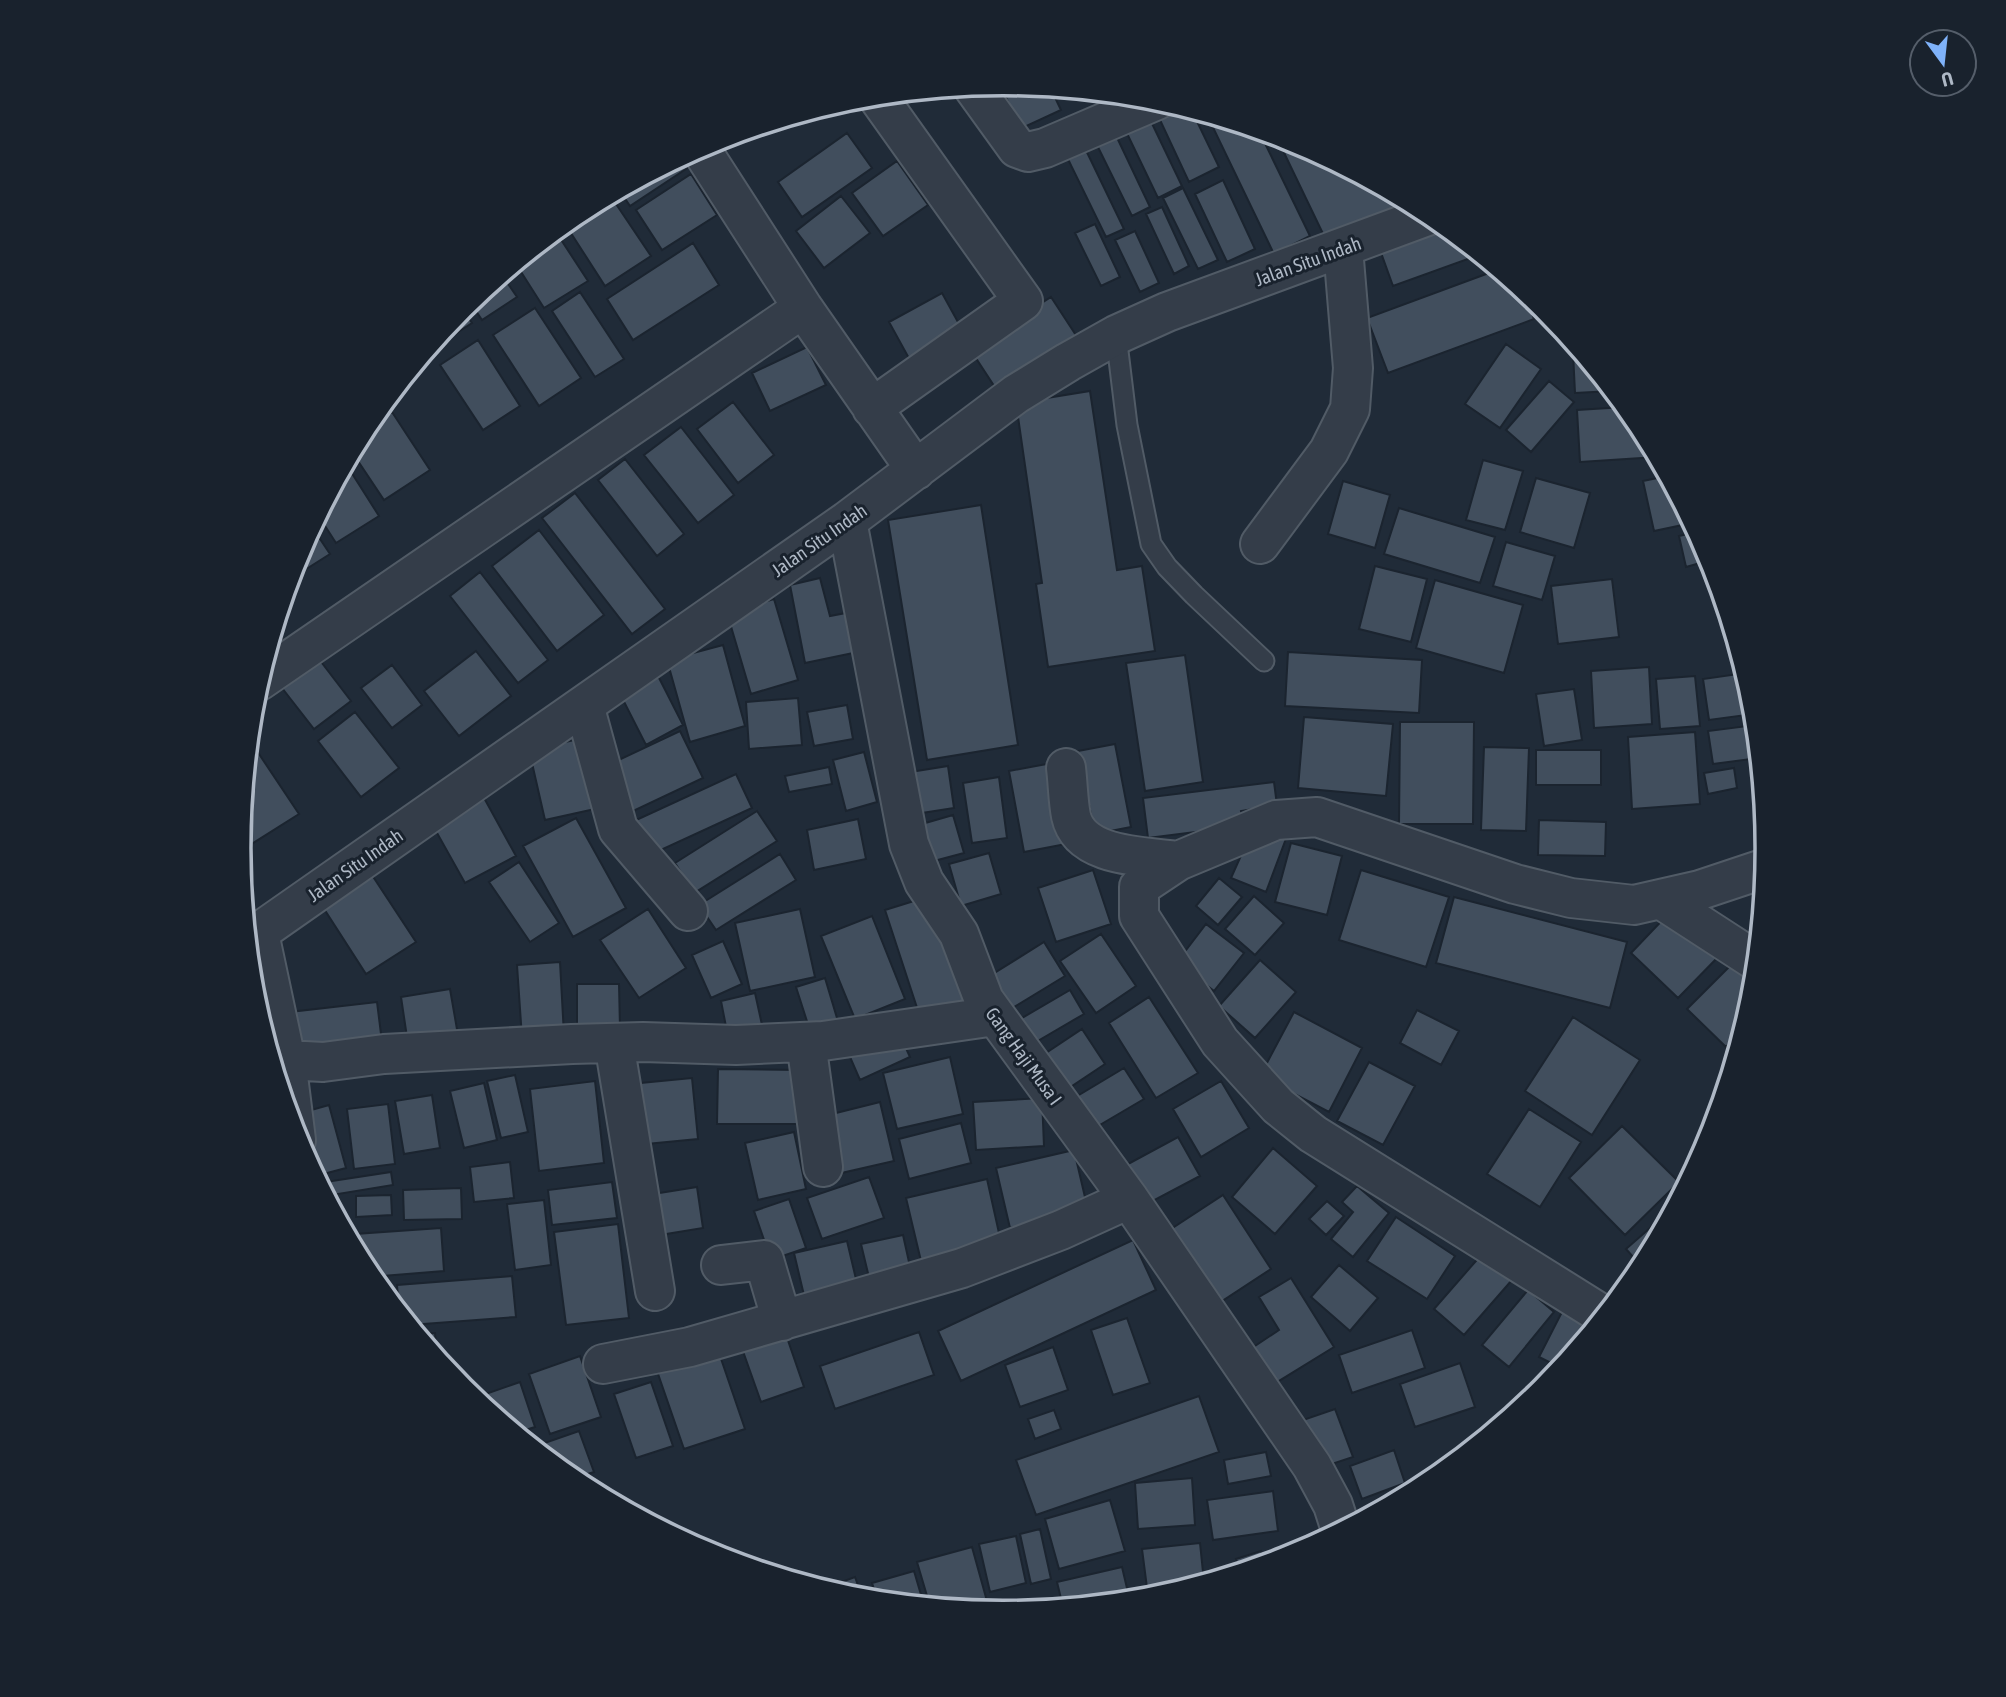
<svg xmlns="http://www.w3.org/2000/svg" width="2006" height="1697" font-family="'Asap Condensed',sans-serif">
	<rect width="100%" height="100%" fill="#202b38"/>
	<!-- building -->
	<path fill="#414e5d" stroke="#1b242f" stroke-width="2" d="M1025,86L1051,89L1061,110L1020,129L1005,95Z
		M1062,90L1085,92L1066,99Z
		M1161,101L1192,111L1219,167L1189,182L1153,105Z
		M1146,111L1182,186L1158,198L1122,123Z
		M1207,115L1259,131L1310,236L1274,254Z
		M1112,127L1150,207L1132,216L1093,137Z
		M847,133L872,168L802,217L778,182Z
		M1276,136L1296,142L1391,193L1398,207L1326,240Z
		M1082,142L1124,229L1106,237L1064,151Z
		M682,157L689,167L630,206L620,191Z
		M897,161L928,205L883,236L852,193Z
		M691,174L717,215L662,250L636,210Z
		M1223,180L1255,249L1227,262L1195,194Z
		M1183,188L1218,260L1198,269L1163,198Z
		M841,196L870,233L824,268L796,231Z
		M612,198L651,256L605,286L567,227Z
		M1162,207L1189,266L1174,274L1146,214Z
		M1095,224L1120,277L1101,286L1075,233Z
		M1444,226L1479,255L1393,286L1380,250Z
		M1135,231L1159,283L1140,292L1115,240Z
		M556,232L588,281L544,308L516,264Z
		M693,243L719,285L633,340L607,299Z
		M1497,270L1524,292L1534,319L1388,373L1367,318Z
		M502,275L517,297L482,320L470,302Z
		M580,292L624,359L595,377L552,311Z
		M942,293L964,333L911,362L889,322Z
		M1051,297L1083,346L1002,398L970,349Z
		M462,308L472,323L426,353Z
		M535,308L581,378L539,406L493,335Z
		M1547,312L1560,327L1551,329Z
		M478,340L520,406L483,430L440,365Z
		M1506,344L1541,369L1500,428L1465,404Z
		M807,347L826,385L770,411L752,373Z
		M1579,351L1612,391L1575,393L1573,352Z
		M1549,381L1574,402L1531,452L1506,430Z
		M1090,391L1117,570L1142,566L1155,651L1048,667L1036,584L1042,583L1016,403Z
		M733,402L774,455L738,483L697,429Z
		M1625,407L1639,424L1657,457L1580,462L1577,410Z
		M392,412L430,470L384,500L352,452L364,430Z
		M681,427L734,495L698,523L644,455Z
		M625,459L684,534L657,556L598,480Z
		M1483,460L1523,471L1505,530L1466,520Z
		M346,464L379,516L336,543L318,515Z
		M1667,476L1692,523L1654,531L1643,481Z
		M1536,478L1590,493L1574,548L1520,532Z
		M1343,481L1390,495L1375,548L1328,534Z
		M575,493L665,609L632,634L542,518Z
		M981,505L1018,745L927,760L888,520Z
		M1399,508L1495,537L1480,583L1384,554Z
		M312,527L330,554L289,580L297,556Z
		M539,530L604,615L557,651L492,566Z
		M1696,532L1711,560L1686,567L1679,536Z
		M1506,542L1555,556L1542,600L1493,586Z
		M1375,566L1427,579L1411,642L1359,629Z
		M480,572L548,660L518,683L450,596Z
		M820,578L830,616L851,612L858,652L805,663L790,585Z
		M1612,579L1619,637L1558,644L1551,586Z
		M1435,580L1523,605L1504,673L1416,648Z
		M774,599L798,680L751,694L727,613Z
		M723,645L745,726L690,742L667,660Z
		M312,650L351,701L314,729L275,679Z
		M476,651L511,696L459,736L424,691Z
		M1288,652L1422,660L1419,713L1285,706Z
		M1185,655L1203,782L1145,791L1126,663Z
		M392,665L422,705L392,728L361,688Z
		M1649,667L1652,724L1594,728L1591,671Z
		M655,670L683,725L646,745L617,688Z
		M1745,673L1753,700L1754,714L1709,720L1703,679Z
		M1695,676L1700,726L1660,729L1656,679Z
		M1574,689L1582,740L1544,746L1536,694Z
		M798,698L802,745L749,749L746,702Z
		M847,705L853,739L814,746L807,712Z
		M355,712L399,768L361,797L318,741Z
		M1304,717L1393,724L1386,796L1298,788Z
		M1400,722H1474L1473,824H1399Z
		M1755,725L1759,758L1713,764L1708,731Z
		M680,731L703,778L629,813L606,766Z
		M1695,732L1700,804L1632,809L1628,737Z
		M588,737L604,807L545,820L529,750Z
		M249,739L299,814L250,845L240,831Z
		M1115,744L1131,827L1095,834L1078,751Z
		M1484,747L1529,748L1526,831L1481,830Z
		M1536,750H1601V785H1536Z
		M864,752L877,802L846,811L833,760Z
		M1052,763L1066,844L1024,852L1009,771Z
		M948,766L954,808L909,815L904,773Z
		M829,767L832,784L789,792L785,776Z
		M1734,768L1737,788L1708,794L1704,773Z
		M736,774L752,808L650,855L634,821Z
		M999,777L1007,838L972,843L963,783Z
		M1274,782L1277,805L1241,811L1243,826L1148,838L1143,798Z
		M483,796L516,856L465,883L432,824Z
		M757,811L777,841L694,893L675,863Z
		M953,815L964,853L919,865L908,828Z
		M576,818L626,908L573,937L523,846Z
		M858,819L866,859L814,870L807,830Z
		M1539,820L1606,822L1605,856L1538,855Z
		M1251,833L1287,836L1266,892L1231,878Z
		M1291,843L1342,856L1327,915L1275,902Z
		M989,853L1001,894L961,906L949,864Z
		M780,854L796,880L716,930L699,905Z
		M519,862L559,923L530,942L489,882Z
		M368,869L416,942L366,974L319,901Z
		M1093,870L1111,924L1056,942L1038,888Z
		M1361,870L1449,897L1426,967L1339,940Z
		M1219,878L1242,897L1218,925L1196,906Z
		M930,896L967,1012L923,1026L885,910Z
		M1254,896L1284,923L1255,955L1225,929Z
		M1454,897L1627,942L1610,1008L1436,963Z
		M648,909L686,968L639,998L600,940Z
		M800,909L815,977L750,991L735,923Z
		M1672,910L1720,955L1678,998L1631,953Z
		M872,916L905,999L855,1019L821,936Z
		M1206,924L1244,953L1214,991L1177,962Z
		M1101,934L1136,986L1096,1013L1060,961Z
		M723,941L742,984L711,998L692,955Z
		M1044,942L1065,976L1001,1015L980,982Z
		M1740,956L1755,971L1753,998L1743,1029L1726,1047L1687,1009Z
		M1260,960L1296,992L1255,1038L1219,1006Z
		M560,962L564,1035L522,1038L517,965Z
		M825,978L840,1028L812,1037L796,987Z
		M577,984H619L620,1028L577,1029Z
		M450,989L458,1035L408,1044L401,997Z
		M1070,990L1084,1014L1024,1049L1010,1025Z
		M755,993L764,1034L729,1042L721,1001Z
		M1149,997L1198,1073L1156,1098L1109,1023Z
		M377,1002L382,1042L295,1053L290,1012Z
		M1417,1010L1459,1031L1441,1065L1400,1043Z
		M1294,1012L1362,1048L1329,1112L1260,1076Z
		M1573,1017L1640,1060L1592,1135L1525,1091Z
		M1082,1029L1105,1064L1057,1096L1034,1061Z
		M900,1035L910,1057L860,1080L850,1057Z
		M950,1057L963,1114L897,1129L883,1073Z
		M1369,1062L1415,1086L1383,1145L1337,1121Z
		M1124,1068L1144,1099L1093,1129L1074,1098Z
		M718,1069L798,1070L797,1124H717Z
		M515,1075L528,1132L501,1138L487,1081Z
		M692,1078L698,1139L636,1145L630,1084Z
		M595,1081L604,1163L539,1171L530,1089Z
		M1221,1081L1249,1128L1201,1157L1173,1109Z
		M484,1083L497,1140L464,1148L450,1091Z
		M432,1095L440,1148L404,1154L395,1101Z
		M1042,1098L1044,1146L976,1150L973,1102Z
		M880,1102L894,1161L837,1174L824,1116Z
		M388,1104L395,1164L354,1169L347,1109Z
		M329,1105L346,1168L316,1176L297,1114Z
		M1529,1109L1581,1142L1540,1207L1487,1174Z
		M961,1123L971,1163L909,1179L899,1139Z
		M1622,1126L1679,1182L1625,1235L1569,1178Z
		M794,1132L806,1189L758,1200L745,1143Z
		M1178,1137L1200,1176L1149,1203L1128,1164Z
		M1273,1148L1317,1186L1275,1234L1232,1197Z
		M1074,1150L1088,1210L1010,1228L996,1168Z
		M510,1162L514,1198L474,1202L470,1167Z
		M391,1172L393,1185L326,1196L319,1183Z
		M869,1177L884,1218L822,1239L807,1198Z
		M987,1179L1001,1242L921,1261L906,1198Z
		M612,1182L617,1218L552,1225L548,1190Z
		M1357,1186L1389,1213L1353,1257L1331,1239L1353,1212L1342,1202Z
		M697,1187L703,1228L654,1236L647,1195Z
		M461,1188L462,1219L404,1220L403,1190Z
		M391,1195L392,1215L356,1217V1196Z
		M1223,1195L1271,1269L1216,1305L1168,1231Z
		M789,1199L806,1248L771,1260L754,1211Z
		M544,1200L551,1265L515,1270L507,1204Z
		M1327,1201L1344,1216L1326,1235L1309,1219Z
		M1675,1206L1642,1267L1626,1249Z
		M1396,1217L1455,1256L1427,1299L1367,1261Z
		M618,1224L629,1318L566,1325L554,1232Z
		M441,1228L444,1271L370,1277L357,1254L355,1234Z
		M903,1235L913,1280L872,1290L861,1244Z
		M1133,1240L1156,1290L961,1381L938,1331Z
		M847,1241L860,1296L807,1308L794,1253Z
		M1482,1254L1512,1280L1464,1335L1434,1309Z
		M1339,1265L1378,1298L1350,1331L1311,1297Z
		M512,1276L516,1317L410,1325L399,1312L397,1285Z
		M1291,1278L1334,1347L1266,1389L1243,1354L1279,1330L1259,1297Z
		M1528,1290L1554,1312L1509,1367L1482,1345Z
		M1564,1308L1597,1325L1561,1368L1539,1357Z
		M1127,1318L1150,1383L1113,1395L1091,1330Z
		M783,1326L804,1387L761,1402L739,1340Z
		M1412,1330L1425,1368L1352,1393L1339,1355Z
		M919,1332L934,1375L835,1409L820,1366Z
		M435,1333L437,1358L418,1334Z
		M717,1347L745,1429L684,1449L656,1368Z
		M1053,1347L1068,1390L1020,1407L1005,1365Z
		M580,1356L601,1417L550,1434L529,1374Z
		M1460,1363L1475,1407L1415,1427L1400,1384Z
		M520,1382L535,1427L516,1433L474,1398Z
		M651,1382L673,1446L636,1458L614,1394Z
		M1199,1396L1219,1452L1036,1515L1016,1460Z
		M1335,1409L1353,1457L1320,1468L1303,1420Z
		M1054,1410L1061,1429L1035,1439L1028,1419Z
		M579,1431L594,1472L572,1479L533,1447Z
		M1394,1450L1405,1483L1362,1499L1350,1466Z
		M1266,1452L1271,1476L1228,1484L1224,1460Z
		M1192,1478L1195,1525L1138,1529L1135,1483Z
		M1273,1491L1278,1531L1213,1540L1207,1500Z
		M1110,1500L1125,1551L1059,1569L1045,1519Z
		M1040,1529L1051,1579L1031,1584L1020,1534Z
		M1016,1536L1026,1583L990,1592L979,1544Z
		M1200,1543L1204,1582L1147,1588L1142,1549Z
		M972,1547L990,1612L930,1606L917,1562Z
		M1261,1551L1265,1564L1240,1572L1236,1559Z
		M1122,1567L1130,1601L1063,1607L1057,1582Z
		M914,1571L924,1605L878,1601L872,1583Z
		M855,1577L863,1599L822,1589Z"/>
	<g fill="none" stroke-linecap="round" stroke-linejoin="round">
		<!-- service casing -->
		<g stroke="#515b66" stroke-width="23">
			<path id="service" d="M1116,335L1127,425L1151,544L1167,567L1194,595L1264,661"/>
		</g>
		<!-- minor casing -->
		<g stroke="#515b66" stroke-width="42">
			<path id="minor" d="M973,87L1017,148L1028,152L1045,148L1157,100
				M700,148L803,308L916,470
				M872,408L1023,301L877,96
				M847,521L909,844L924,882L959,934L984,1000L1129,1199L1312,1466L1333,1505L1341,1530
				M1260,544L1329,451L1350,409L1353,368L1343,248
				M259,681L803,308
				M584,705L618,829L688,911
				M1066,768C1068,784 1068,801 1071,816C1080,858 1145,856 1178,861
				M1662,900L1756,961
				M259,933L286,1060L296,1140
				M248,940L847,521L1016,394L1068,362L1116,335L1167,312L1430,215
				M806,1042L823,1167
				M614,1043L655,1291
				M286,1060L323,1062L384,1054L572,1044L643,1042L736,1045L823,1041L995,1016
				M721,1265L764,1260L782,1321
				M1595,1310L1313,1134L1278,1106L1220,1042L1139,916V887L1178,861L1276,820L1317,817L1515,884L1571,898L1634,905L1700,890L1766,868
				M603,1364L690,1347L962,1268L1061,1230L1129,1199"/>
		</g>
		<!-- service -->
		<use href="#service" stroke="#343d49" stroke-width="19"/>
		<!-- minor -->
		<use href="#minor" stroke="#343d49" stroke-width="38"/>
	</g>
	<g text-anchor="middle" stroke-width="6" stroke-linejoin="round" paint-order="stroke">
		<!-- street labels -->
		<g font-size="19" fill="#aeb8c5" stroke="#19222d">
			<text transform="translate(1308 261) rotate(-20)" y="7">Jalan Situ Indah</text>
			<text transform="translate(819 540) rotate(-35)" y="7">Jalan Situ Indah</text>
			<text transform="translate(355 865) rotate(-35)" y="7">Jalan Situ Indah</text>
			<text transform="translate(1024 1056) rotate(54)" y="7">Gang Haji Musa I</text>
		</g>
	</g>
	<!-- crop -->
	<path d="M0 0H2006V1697H0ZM251 848a752 752 0 1 1 1504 0a752 752 0 1 1-1504 0Z" fill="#19222d" fill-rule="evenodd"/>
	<path fill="none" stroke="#aeb8c5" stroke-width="3.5" d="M251 848a752 752 0 1 1 1504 0a752 752 0 1 1-1504 0Z"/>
	<!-- north arrow -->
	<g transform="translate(1943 63) rotate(165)"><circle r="33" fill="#19222d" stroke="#555e6a" stroke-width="2"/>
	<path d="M0-5L12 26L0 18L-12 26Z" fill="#7fb2f9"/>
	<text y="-10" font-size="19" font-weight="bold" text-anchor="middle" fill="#aeb8c5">U</text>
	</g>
</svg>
